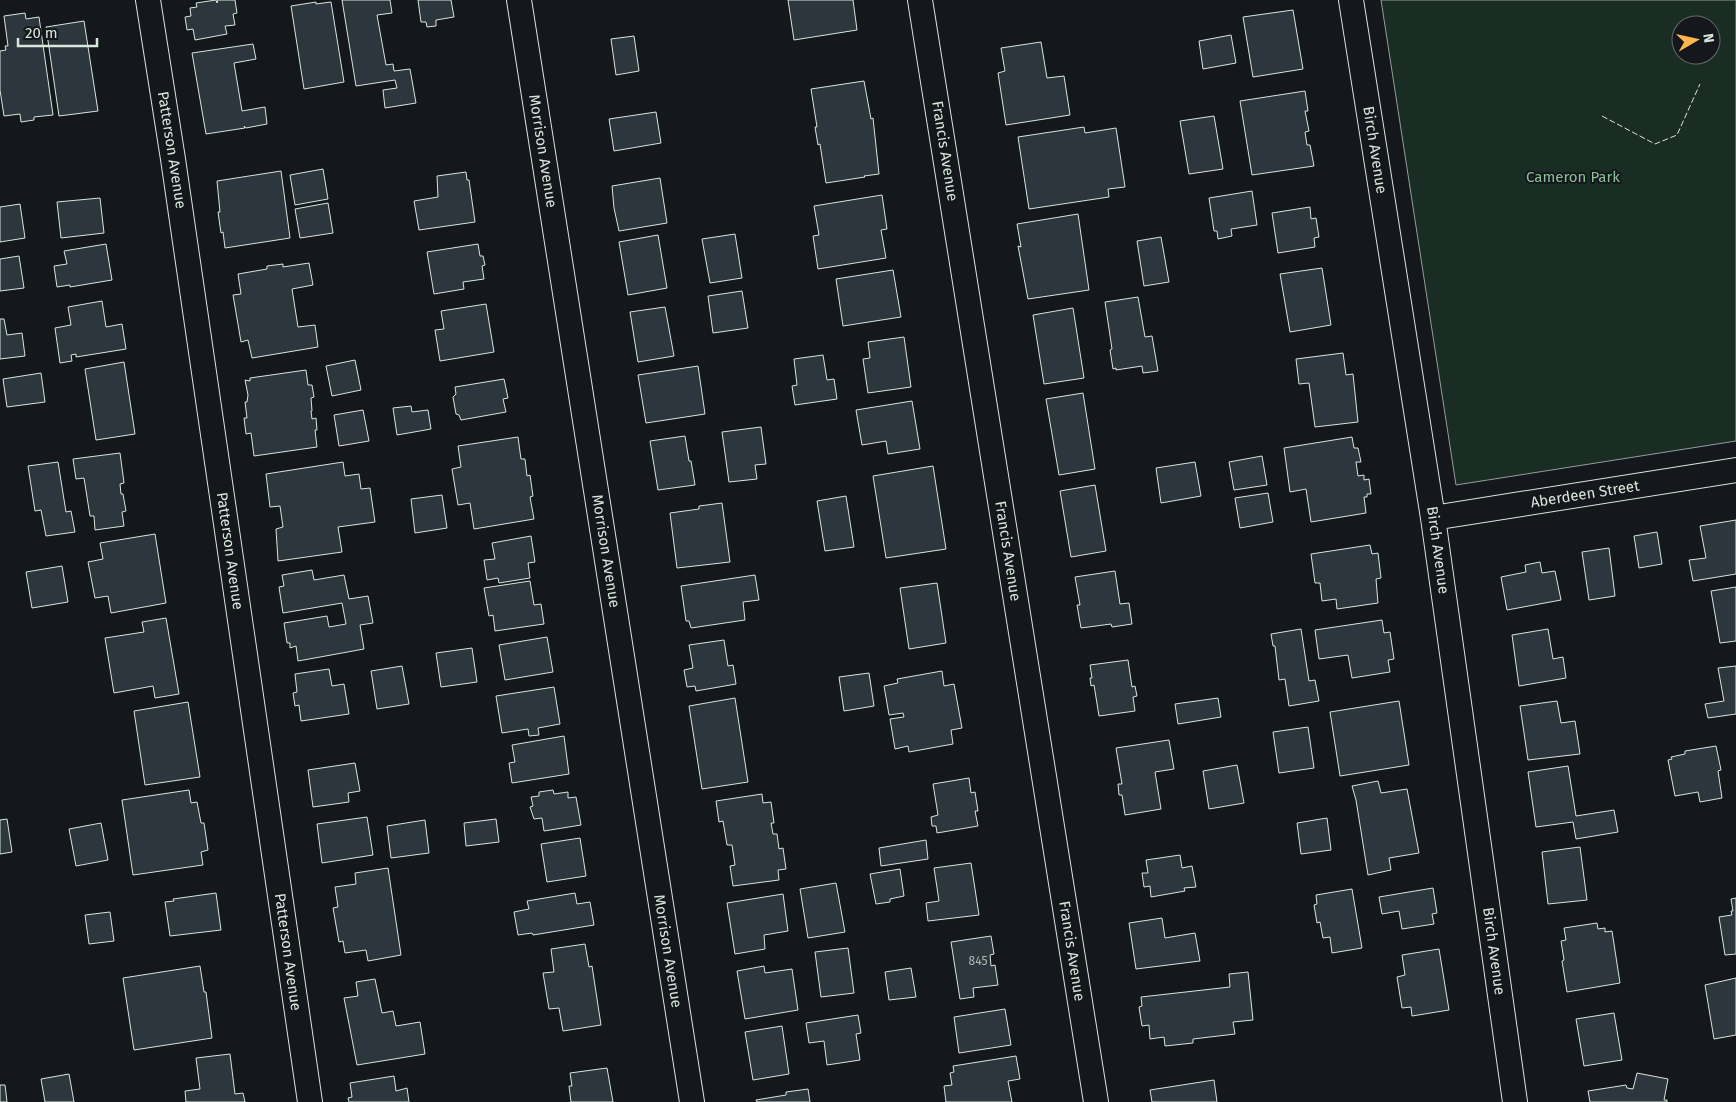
<svg xmlns="http://www.w3.org/2000/svg" width="1736" height="1102" font-family="'Fira Sans',sans-serif">
	<rect width="100%" height="100%" fill="#14181c"/>
	<!-- green -->
	<path fill="#1a2d24" stroke="#939e99" fill-rule="evenodd" d="M1381,0H1736V441L1456,485ZM1681,25H1711V55H1681Z"/>
	<!-- building -->
	<path fill="#2c363c" stroke="#d8e6dc" d="M216,0L217,3L218,0H235L237,13L233,14L235,25L225,26L227,34L195,40L193,29L187,30L185,17L191,16L190,8L197,7L196,3Z
		M342,0H390L392,13L377,15L386,65L393,64L394,71L410,69L416,103L385,108L383,90L397,88L395,80L356,86Z
		M418,0H451L454,17L436,20V26L427,27L426,22H421Z
		M788,0H853L857,30L794,40Z
		M316,2V4L331,2L344,82L304,89L291,6Z
		M1293,10L1303,69L1253,77L1243,17Z
		M25,13L26,19L39,17L53,115L34,117V120L21,122L20,114L4,116L0,90V51L6,50L5,46H8L4,16Z
		M84,21L98,111L59,116L46,27Z
		M1231,35L1236,63L1203,69L1199,41Z
		M634,36L639,71L616,75L611,39Z
		M1041,42L1047,78L1064,76L1070,115L1006,125L998,73L1005,71L1001,48Z
		M253,44L256,59L234,63L242,111L265,107L267,124L246,128L244,126L245,128L206,134L192,53Z
		M864,81L871,119L873,118L879,174L864,176L865,177L826,183L820,144L818,145L815,127H817L811,89Z
		M1305,91L1308,111H1305L1309,131L1305,132L1307,145H1310L1314,166L1252,175L1240,101Z
		M656,112L661,143L614,151L609,119Z
		M1214,116L1223,169L1189,174L1180,121Z
		M1084,127L1085,133L1116,128L1125,187L1108,189L1109,197L1029,209L1018,137Z
		M323,169L328,199L295,205L290,175Z
		M281,171L290,238L225,248L223,232L221,233L218,212H220L217,181Z
		M466,172L467,180H469L475,222L419,230L414,201L438,197L437,176Z
		M660,178L667,223L619,231L614,208L612,186Z
		M1252,191L1257,225L1231,229L1232,236L1218,239L1217,231H1214L1209,198Z
		M882,195L887,229L881,230L886,258L818,269L813,236L819,235L814,206Z
		M100,198L104,233L61,238L57,202Z
		M328,203L333,233L300,238L295,209Z
		M20,204L25,238L0,242V207Z
		M1310,207L1311,219L1316,218L1319,237L1314,238L1315,247L1278,253L1272,213Z
		M1078,214L1089,290L1028,299L1018,246L1021,247L1017,224Z
		M735,234L742,278L710,283L702,239Z
		M658,235L667,288L628,295L619,242Z
		M1161,237L1169,282L1144,286L1137,241Z
		M106,244L112,280L70,287V285L57,287L54,266L67,264L64,251Z
		M478,244L480,256H483L485,265L482,266L484,279L463,282L464,289L434,294L427,252Z
		M19,256L24,288L0,291V259Z
		M309,263L313,285L292,289L298,327L315,325L318,347L252,358L248,340L241,342L233,295L241,294L238,274L267,269V266L283,264V267Z
		M1322,268L1331,325L1290,332L1280,274Z
		M893,270L901,317L843,326L836,279Z
		M742,291L748,328L713,333L708,296Z
		M1138,297L1145,337L1152,336L1158,371L1143,373L1142,366L1116,370V368L1113,369L1110,350L1112,349L1105,302Z
		M102,301L106,327L122,324L126,349L76,357V354L71,355L72,361L60,363L55,328L71,325L68,307Z
		M486,304L494,352L440,361L435,330L444,329L441,311Z
		M665,307L674,356L638,362L630,312Z
		M1073,308L1084,378L1044,384L1033,315Z
		M0,319H4L7,335L22,333L25,356L0,359Z
		M904,337L911,387L868,393L863,359L870,358L868,342Z
		M1343,353L1346,375L1353,374L1358,422L1315,427L1309,383L1299,384L1296,359Z
		M823,355L827,380L834,379L837,399L795,405L792,386L797,385L794,359Z
		M355,360L361,390L332,396L326,366Z
		M124,362L135,434L96,440L85,369Z
		M698,366L705,414L646,423L638,375Z
		M306,370L308,385H312L314,397L311,398L312,411H311L312,419L316,418L317,430H315L317,447L254,456L251,433L246,434L244,418H247L245,402H247L248,395L245,380L250,381V378Z
		M41,373L45,402L7,407L3,379Z
		M504,379L508,398L503,399L506,412L461,420L459,415L456,414L453,397L456,394L455,387Z
		M1083,393L1095,469L1059,475L1046,399Z
		M912,401L920,449L888,454L886,441L862,445L856,410Z
		M411,406L412,412L428,410L431,429L397,435L393,408Z
		M363,410L369,441L339,446L334,415Z
		M761,427L766,464L755,465L757,479L729,482L722,432Z
		M685,436L689,461H691L695,485L658,490L650,441Z
		M518,437L521,459H525L527,476L530,475L533,496L530,497L534,519L474,529L470,503L458,505L452,469L461,467L458,446Z
		M1352,437L1354,448H1358L1361,462H1356L1358,476L1364,475V480L1369,479L1371,494H1367V497H1364L1366,513L1311,522L1306,489L1290,492L1284,448Z
		M120,453L124,483L120,484L121,494H123L126,511L122,512L124,526L95,530L94,516H90L84,478L76,479L73,459Z
		M1262,456L1267,485L1234,490L1229,462Z
		M58,462L66,512L71,511L75,532L46,536L41,510L35,511L28,466Z
		M343,462L345,476L359,474L361,489L370,488L375,522L338,527L342,552L278,561L276,529L283,527L280,506L270,507L266,474Z
		M1195,462L1201,496L1161,503L1156,468Z
		M933,466L946,549L886,558L873,476Z
		M1095,485L1106,551L1071,557L1060,491Z
		M1268,493L1273,522L1240,528L1235,498Z
		M442,495L447,528L415,533L411,499Z
		M846,496L854,547L825,551L817,501Z
		M722,503L730,562L677,568L670,513L699,509V506Z
		M1736,520V574L1693,581L1689,560L1706,558L1700,526Z
		M1657,532L1662,564L1639,568L1634,536Z
		M155,534L166,603L111,613L108,596L95,598L88,562L103,559L100,543Z
		M531,536L535,562L528,563L530,578L499,583L498,578L487,580L484,560L495,559L492,543Z
		M1370,545L1372,554L1378,553L1381,578L1376,579L1378,603L1337,609L1336,599L1322,601L1320,583H1315L1311,554Z
		M1609,548L1615,596L1589,600L1582,552Z
		M1540,562L1542,573L1555,571L1561,600L1507,610L1501,577L1526,572L1525,565Z
		M62,566L68,602L32,608L26,572Z
		M312,570L314,580L344,575L349,599L368,596L373,623L360,625L364,649L298,661L296,646L290,648V643H287L284,623L327,616L329,627L346,624L342,603L283,613L279,587L284,586L282,575Z
		M1115,571L1120,604L1129,603L1132,624L1112,627L1111,624L1081,628L1077,605H1080L1075,577Z
		M755,575L759,600L743,602L745,620L691,628L689,621H686L681,586Z
		M530,581L534,605L541,604L544,624L495,631L493,615L489,616L484,588Z
		M937,583L946,643L909,649L900,588Z
		M1736,587V641L1720,643L1711,591Z
		M166,618L179,694L155,698L153,686L114,693L105,638L144,632L142,622Z
		M1382,620L1384,633L1390,632L1394,659L1388,660L1390,672L1352,678L1348,655L1319,659L1315,630Z
		M1301,629L1309,681L1315,680L1319,701L1289,706L1285,679L1279,680L1275,646H1273L1271,634Z
		M1548,629L1553,659L1563,657L1566,678L1519,686L1512,635Z
		M547,637L553,672L505,680L499,645Z
		M724,640L728,666L733,665L736,684L696,691L695,686L687,687L684,670L693,668L689,645Z
		M472,648L477,682L441,687L436,653Z
		M1128,660L1132,687L1135,686L1137,696L1133,697L1135,711L1099,716L1094,685L1091,686L1090,678H1092L1090,665Z
		M402,666L409,704L377,709L371,671Z
		M1736,666V714L1708,718L1705,704L1724,701L1718,668Z
		M329,669L332,686L344,684L349,714L301,721L299,705L295,706L293,693L297,692L295,674Z
		M942,671L944,686L954,684L962,728L951,730L953,744L909,752L908,746L895,749L890,719L904,717L903,713L889,715L884,686L898,683L897,679Z
		M869,673L874,706L844,711L839,677Z
		M554,687L560,724L538,728L539,735L529,736L528,729L502,733L496,696Z
		M735,698L748,782L702,789L689,706Z
		M1218,698L1221,717L1178,724L1175,704Z
		M1399,701L1409,765L1340,776L1330,712Z
		M1557,701L1561,723L1575,721L1580,754L1528,760L1520,706Z
		M188,702L200,777L145,785L134,711Z
		M1308,727L1314,768L1279,773L1273,732Z
		M564,736L569,774L512,783L509,763L515,762L512,745Z
		M1169,740L1174,769L1155,772L1161,809L1125,815L1122,795H1119L1118,784H1122L1116,748Z
		M1716,746L1721,770L1718,771L1722,798L1700,802L1698,792L1675,796L1668,760L1672,759L1671,757L1685,754V751Z
		M355,763L360,791L348,793L349,802L313,807L308,770Z
		M1237,765L1244,803L1209,809L1203,771Z
		M1568,766L1576,816L1614,810L1618,832L1576,839L1573,822L1536,827L1528,772Z
		M969,778L971,793L975,792L978,811H975L978,826L937,833L936,826H932L931,817L938,815L933,784Z
		M1378,781L1381,793L1407,789L1419,853L1389,858L1391,870L1368,875L1356,800L1352,786Z
		M189,790L191,803L197,802L201,823H204L208,850L201,852L203,865L133,875L122,800Z
		M553,790L554,794L568,792V798L576,797L581,825L544,831L542,818L534,819L530,807L533,806L531,797L539,796V792Z
		M762,794L763,803L771,802L774,823H771L773,834H777L779,849L783,848L786,869L778,870L779,880L733,886L730,866L735,865L732,845H727L723,821L719,822L716,801Z
		M367,817L373,855L322,863L317,824Z
		M1327,818L1331,850L1301,854L1297,823Z
		M7,819L12,852L0,854V820Z
		M496,819L499,842L466,846L464,823Z
		M425,820L429,853L391,858L387,826Z
		M101,823L108,860L76,866L69,829Z
		M580,838L586,876L547,882L541,844Z
		M926,840L928,859L881,866L879,848Z
		M1580,847L1587,900L1548,904L1542,852Z
		M1180,855L1182,868L1192,866L1196,887L1184,888L1185,891L1151,897L1150,886L1144,887L1142,873H1148L1146,860Z
		M971,863L979,915L928,921L926,903L939,901L934,868Z
		M388,868L401,955L368,961L366,950L345,953L343,941L339,942L333,908L338,907L335,887L356,884L355,873Z
		M900,869L904,896L890,899V902L876,904L870,874Z
		M836,883L845,932L808,938L800,889Z
		M1433,888L1437,913L1432,914L1434,924L1402,929L1399,911L1382,914L1379,897Z
		M1352,889L1362,948L1332,953L1330,937L1323,938L1320,922L1317,923L1314,905L1317,904L1316,895Z
		M216,893L221,930L170,936L165,902L174,901L173,899Z
		M575,893L577,904L590,902L594,925L533,935L532,933L518,935L514,912L529,909L527,901Z
		M783,894L788,931L764,935L765,949L735,954L727,903Z
		M1736,898V954L1725,955L1719,917L1732,915L1731,911H1733L1731,899Z
		M110,912L114,941L89,944L85,915Z
		M1162,918L1165,938L1195,933L1200,961L1136,969L1129,923Z
		M1597,923L1598,929L1605,928V932L1612,931L1620,983L1567,992L1562,961L1564,960L1561,941L1566,940L1564,928Z
		M991,936L994,954L990,955L991,966L995,965L998,985L973,988L974,997L960,999L951,942Z
		M585,944L589,967L592,966L601,1025L563,1031L559,1008L549,1009L543,973L554,972L551,949Z
		M848,948L854,993L821,997L815,952Z
		M1439,949L1449,1010L1412,1016L1411,1007L1402,1008L1397,977L1405,975L1402,955Z
		M200,966L204,992H206L212,1038L134,1050L123,978Z
		M764,966L765,973L792,969L798,1010L745,1019L737,971Z
		M911,968L916,997L889,1000L885,972Z
		M1248,972L1253,1020L1233,1022L1235,1034L1193,1039V1043L1165,1046L1164,1037L1150,1039L1149,1025L1142,1026L1139,1007L1142,1006L1141,997L1230,987L1229,974Z
		M1736,978V1035L1714,1039L1705,985Z
		M375,979L382,1013L393,1011L396,1026L420,1022L425,1054L357,1065L344,998L358,996L356,982Z
		M1005,1009L1011,1045L959,1053L954,1017Z
		M1614,1013L1622,1060L1584,1066L1576,1019Z
		M858,1015L861,1033L856,1034L860,1060L827,1065L824,1041L809,1043L806,1023Z
		M782,1026L789,1074L753,1080L745,1032Z
		M230,1054L235,1094L243,1093L245,1102H186L185,1091L200,1089L196,1058Z
		M1016,1056L1020,1079L1008,1081L1012,1102H946L944,1086L952,1085L950,1073L954,1072L953,1066Z
		M607,1068L613,1102H571L569,1086H572L570,1073Z
		M1637,1073L1668,1079L1664,1100H1667V1102H1590L1588,1091L1626,1085L1627,1088L1633,1089Z
		M69,1074L74,1102H45L41,1079Z
		M394,1076L396,1091L407,1088L409,1102H349L348,1098L352,1097L350,1083Z
		M1214,1080L1217,1102H1152L1150,1090Z
		M0,1085H5L7,1102H0Z
		M808,1089L810,1102H757L756,1100L786,1095V1092Z"/>
	<g fill="none" stroke-linecap="round" stroke-linejoin="round">
		<!-- street casing -->
		<g stroke="#d8e6dc" stroke-width="26">
			<path id="street" d="M148,0L173,159L310,1102
				M519,0L692,1102
				M920,0L1096,1102
				M1351,0L1433,518L1515,1102
				M1433,518L1736,470"/>
		</g>
		<!-- street -->
		<use href="#street" stroke="#14181c" stroke-width="24"/>
		<!-- fence -->
		<path stroke="#d8e6dc" stroke-width="1" stroke-dasharray="6 2.5" stroke-linecap="butt" d="M1602,116L1655,144L1677,135L1700,84"/>
	</g>
	<g text-anchor="middle" stroke-width="4" stroke-linejoin="round" paint-order="stroke">
		<!-- number labels -->
		<g font-size="12" fill="#adbab4">
			<text x="978" y="965">845</text>
		</g>
		<!-- street labels -->
		<g font-size="15" fill="#d8e6dc" stroke="#14181c">
			<text transform="translate(172 150) rotate(81)" y="5">Patterson Avenue</text>
			<text transform="translate(1375 150) rotate(81)" y="5">Birch Avenue</text>
			<text transform="translate(543 151) rotate(81)" y="5">Morrison Avenue</text>
			<text transform="translate(945 151) rotate(81)" y="5">Francis Avenue</text>
			<text transform="translate(1585 494) rotate(-9)" y="5">Aberdeen Street</text>
			<text transform="translate(1438 550) rotate(82)" y="5">Birch Avenue</text>
			<text transform="translate(230 551) rotate(82)" y="5">Patterson Avenue</text>
			<text transform="translate(606 551) rotate(81)" y="5">Morrison Avenue</text>
			<text transform="translate(1008 551) rotate(81)" y="5">Francis Avenue</text>
			<text transform="translate(668 951) rotate(81)" y="5">Morrison Avenue</text>
			<text transform="translate(1072 951) rotate(81)" y="5">Francis Avenue</text>
			<text transform="translate(1494 951) rotate(82)" y="5">Birch Avenue</text>
			<text transform="translate(288 952) rotate(82)" y="5">Patterson Avenue</text>
		</g>
		<!-- park labels -->
		<g font-size="15" fill="#8ac095" stroke="#14181c">
			<text x="1573" y="182">Cameron Park</text>
		</g>
	</g>
	<!-- north arrow -->
	<g transform="translate(1696 40) rotate(81)"><circle r="24" fill="#14181c" stroke="#626a69"/>
	<path d="M0-4L9 19L0 12L-9 19Z" fill="#ffb74d"/>
	<text y="-8" font-size="14" font-weight="bold" text-anchor="middle" fill="#d8e6dc">N</text>
	</g>
	<!-- scale -->
	<path d="M18 38v8h79v-8" fill="none" stroke="#d8e6dc" stroke-width="2.5"/>
	<text x="25" y="38" font-size="15" fill="#d8e6dc" stroke="#14181c" stroke-width="4" paint-order="stroke">20 m</text>
</svg>
